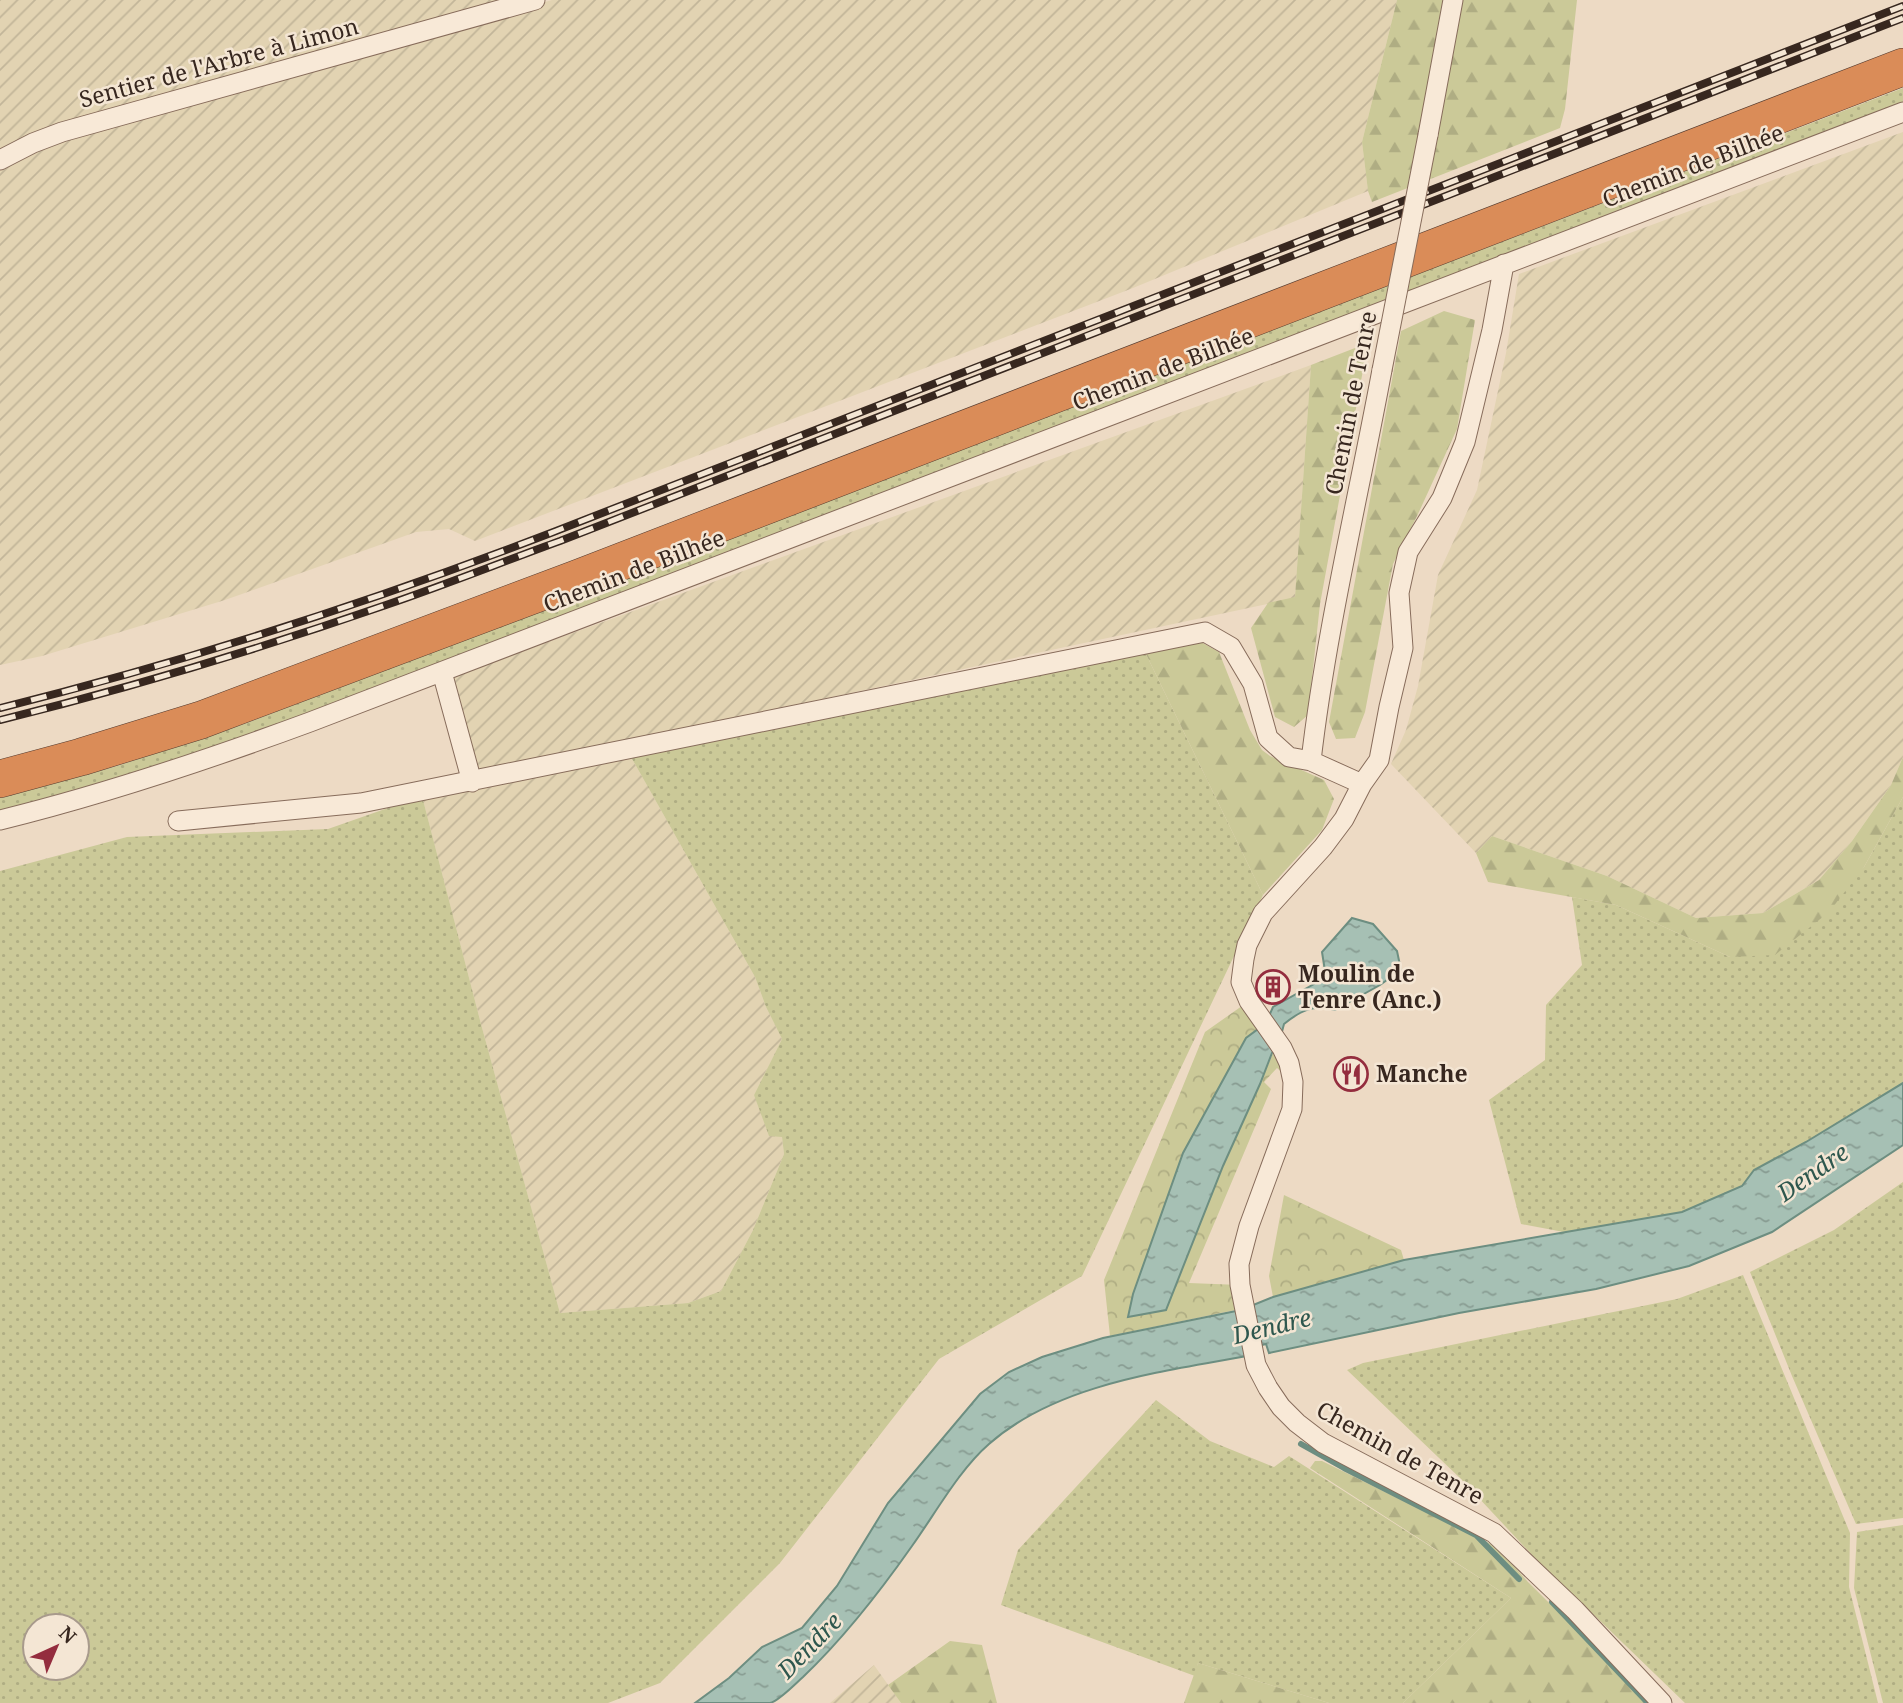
<svg xmlns="http://www.w3.org/2000/svg" width="1903" height="1703" font-family="'Noto Serif',serif">
	<defs>
		<pattern id="farmland-furrows" width="10" height="10" patternUnits="userSpaceOnUse" patternTransform="scale(1.75)"><rect width="10" height="10" fill="#e2d3b2"/><path d="M-1 1l2-2M0 10L10 0M9 11l2-2" fill="none" stroke="#c2b599"/></pattern>
		<pattern id="grass-dots" width="8" height="8" patternUnits="userSpaceOnUse" patternTransform="scale(1.75)"><rect width="8" height="8" fill="#cbc998"/><path d="M2 2h.1M6 6h.1" fill="none" stroke="#afad83" stroke-width="1.8" stroke-linecap="round"/></pattern>
		<pattern id="forest-firs" width="22" height="20" patternUnits="userSpaceOnUse" patternTransform="scale(1.75)"><rect width="22" height="20" fill="#cbc998"/><path d="M5 1l3.5 6h-7zM16 11l3.5 6h-7z" fill="#afad83"/></pattern>
		<pattern id="park-crowns" width="20" height="18" patternUnits="userSpaceOnUse" patternTransform="scale(1.75)"><rect width="20" height="18" fill="#cbc998"/><path d="M2 6a3 3 0 1 1 6 0M12 15a3 3 0 1 1 6 0" fill="none" stroke="#afad83"/></pattern>
		<pattern id="water-ripples" width="26" height="14" patternUnits="userSpaceOnUse" patternTransform="scale(1.75)"><rect width="26" height="14" fill="#a6c0b4"/><path d="M2 4q2-2 4 0t4 0M15 11q2-2 4 0t4 0" fill="none" stroke="#889c92"/></pattern>
	</defs>
	<rect width="100%" height="100%" fill="#eddac4"/>
	<!-- farmland -->
	<path fill="url(#farmland-furrows)" d="M0,0H518L0,155Z
		M552,0H1397L1362,142L1368,191L1133,288L475,541L449,529L416,532L225,600L42,656L0,665V166L34,149L237,88Z
		M1903,132V757L1891,785L1852,841L1819,880L1763,913L1696,918L1607,876L1492,836L1476,853L1391,764L1406,730L1418,686L1438,575L1477,490L1506,353L1519,274Z
		M1311,365L1295,598L476,773L449,678Z
		M631,757L755,977L766,1007L782,1039L754,1095L782,1137L784,1154L753,1230L721,1291L688,1303L560,1313L481,1024L422,796Z
		M874,1665L901,1703H830Z"/>
	<!-- grass -->
	<path fill="url(#grass-dots)" fill-rule="evenodd" d="M1903,88V103L252,736L152,770L0,813V798L117,766L244,724Z
		M1145,652L1263,895L1082,1276L939,1359L780,1563L660,1683L608,1703H0V871L127,837L328,829L422,796L481,1024L560,1313L688,1303L721,1291L753,1230L784,1154L782,1137L769,1136L754,1095L782,1039L766,1007L755,977L631,757ZM35,1626H77V1668H35Z
		M1903,797V1083L1806,1142L1754,1170L1742,1186L1682,1212L1569,1233L1521,1224L1489,1100L1545,1060L1546,1005L1582,965L1572,897L1616,905L1730,957L1864,867Z
		M1903,1182V1518L1856,1524L1792,1376L1750,1272L1834,1230Z
		M1743,1275L1850,1533L1849,1587L1878,1703H1685L1535,1558L1461,1479L1347,1370L1363,1363L1677,1299Z
		M1156,1400L1210,1441L1274,1467L1289,1456L1511,1598L1403,1703H1329L1198,1663L1195,1676L1001,1605L1018,1550Z
		M1903,1525V1703H1883L1854,1588L1857,1532Z"/>
	<!-- forest -->
	<path fill="url(#forest-firs)" d="M1397,0H1577L1565,109L1560,128L1372,202L1368,191L1362,142Z
		M1444,311L1475,320L1457,429L1418,514L1393,564L1365,712L1355,738L1336,739L1329,722L1401,331Z
		M1368,343L1320,604L1308,715L1294,727L1275,717L1251,628L1268,603L1295,597L1311,365Z
		M1199,641L1219,652L1250,730L1262,750L1270,756L1324,780L1334,799L1322,830L1263,895L1145,652Z
		M1903,757V797L1864,867L1829,912L1775,955L1730,957L1616,905L1488,882L1476,853L1492,836L1607,876L1696,918L1763,913L1819,880L1852,841L1891,785Z
		M1315,1461H1322L1497,1547L1528,1582L1650,1703H1403L1511,1598L1310,1468Z
		M950,1641L982,1645L997,1703H901L888,1685Z
		M1198,1663L1329,1703H1184Z"/>
	<!-- park -->
	<path fill="url(#park-crowns)" d="M1249,1001L1266,1023L1246,1038L1128,1316L1166,1310L1223,1166L1260,1084L1276,1046L1293,1082L1277,1068L1264,1082L1271,1089L1189,1283L1240,1285L1245,1308L1110,1336L1104,1280L1205,1032Z
		M1284,1195L1401,1250L1404,1260L1273,1297L1269,1276Z"/>
	<!-- water -->
	<path fill="url(#water-ripples)" stroke="#6d8e81" stroke-width="2" d="M1352,918L1373,924L1397,951L1401,970L1380,985L1335,1010C1313,1004 1300,1011 1284,1024L1279,1043L1272,1053L1260,1084L1223,1166L1166,1310L1128,1317L1133,1294L1183,1153L1246,1038L1266,1023L1273,1007L1314,984L1325,971L1322,952Z
		M1903,1083V1145L1772,1232L1689,1266L1596,1289L1459,1313L1269,1353L1266,1344L1246,1349L1247,1356C1161,1372 1057,1384 989,1444C959,1470 935,1514 912,1546C879,1593 844,1638 803,1677C795,1684 779,1701 770,1703C763,1703 755,1703 749,1703C731,1703 713,1703 695,1703L729,1678L762,1647L802,1628L837,1586L888,1503L980,1394L1009,1372L1042,1357L1103,1338L1241,1310L1273,1297L1404,1260L1682,1212L1742,1186L1754,1170L1806,1142Z"/>
	<g fill="none" stroke-linecap="round" stroke-linejoin="round">
		<!-- stream -->
		<path stroke="#6d8e81" stroke-width="6" d="M1301,1444L1344,1468L1476,1535L1519,1579
			M1552,1602L1648,1703"/>
		<!-- street casing -->
		<g stroke="#876c5b" stroke-width="21">
			<path id="street" d="M1428,135L1453,0
				M0,160L33,143L62,132L535,0
				M1504,264L1492,330L1465,442L1442,498L1408,552L1399,593L1403,648L1389,707L1379,760L1362,784L1344,819L1323,847L1263,913L1247,945L1244,959L1241,982L1249,1001L1282,1048L1289,1063L1293,1082L1292,1109L1249,1226L1239,1264L1240,1285L1256,1365L1268,1388L1281,1407L1297,1423L1323,1443L1494,1533L1575,1610L1662,1703
				M442,672L472,782
				M1311,761C1326,631 1358,499 1382,370
				M0,820C106,794 207,760 310,722L1903,112
				M178,821L361,803L1205,632L1231,647L1253,684L1268,738L1289,757L1311,761L1362,784"/>
		</g>
		<!-- highway casing -->
		<g stroke="#553b2f" stroke-width="38">
			<path id="highway" d="M0,779L81,757L201,720L576,579L1903,67"/>
		</g>
		<!-- street -->
		<use href="#street" stroke="#f8e9d7" stroke-width="19"/>
		<!-- highway -->
		<use href="#highway" stroke="#da8c58" stroke-width="37"/>
		<!-- rail casing -->
		<g stroke="#37271f" stroke-width="8">
			<path id="rail" d="M0,708C189,661 374,601 556,531L1903,6
				M0,720C130,688 259,649 386,605C445,585 502,562 560,541L1903,18"/>
		</g>
		<!-- rail -->
		<use href="#rail" stroke="#f4e6d4" stroke-width="5" stroke-dasharray="16" stroke-linecap="butt"/>
		<!-- street-bridge casing -->
		<g stroke="#876c5b" stroke-width="21" stroke-linecap="butt">
			<path id="street-bridge" d="M1382,370L1428,135"/>
		</g>
		<!-- street-bridge -->
		<use href="#street-bridge" stroke="#f8e9d7" stroke-width="19"/>
	</g>
	<!-- icons -->
	<defs>
		<g id="building-ring" transform="scale(1.75)"><circle r="9.5" fill="#f4e6d4" stroke="#942d3e" stroke-width="1.5"/><path d="M-4-6H4V6H1V3H-1V6H-4ZM-2.5-4.3h1.7v1.8h-1.7ZM.8-4.3h1.7v1.8H.8ZM-2.5-1h1.7V.8h-1.7ZM.8-1h1.7V.8H.8Z" fill="#942d3e"/></g>
		<g id="restaurant-ring" transform="scale(1.75)"><circle r="9.5" fill="#f4e6d4" stroke="#942d3e" stroke-width="1.5"/><path d="M-5-6h1v4h1v-4h1v4h1v-4h1v5L-1.5 .5V6h-2V.5L-5-1ZM5-6V6H3V1.5H1.5Q1.5-4 5-6Z" fill="#942d3e"/></g>
	</defs>
	<g fill-rule="evenodd">
		<use href="#building-ring" x="1273" y="987"/>
		<use href="#restaurant-ring" x="1351" y="1074"/>
	</g>
	<g text-anchor="middle" stroke-width="5" stroke-linejoin="round" paint-order="stroke">
		<!-- street labels -->
		<g font-size="23" fill="#37271f" stroke="#f4e6d4">
			<text transform="translate(219 63) rotate(-15)" y="8">Sentier de l'Arbre à Limon</text>
			<text transform="translate(1693 166) rotate(-21)" y="8">Chemin de Bilhée</text>
			<text transform="translate(1163 369) rotate(-21)" y="8">Chemin de Bilhée</text>
			<text transform="translate(1351 403) rotate(-79)" y="8">Chemin de Tenre</text>
			<text transform="translate(634 571) rotate(-21)" y="8">Chemin de Bilhée</text>
			<text transform="translate(1400 1453) rotate(29)" y="8">Chemin de Tenre</text>
		</g>
		<!-- poi labels -->
		<g font-size="23" font-weight="bold" fill="#37271f" stroke="#f4e6d4" text-anchor="start">
			<text x="1298" y="982">Moulin de<tspan x="1298" dy="26">Tenre (Anc.)</tspan></text>
			<text x="1376" y="1082">Manche</text>
		</g>
		<!-- water labels -->
		<g font-size="24" font-style="italic" fill="#2e574e" stroke="#f4e6d4">
			<text transform="translate(1813 1173) rotate(-35)" y="8">Dendre</text>
			<text transform="translate(1272 1327) rotate(-14)" y="8">Dendre</text>
			<text transform="translate(810 1646) rotate(-46)" y="8">Dendre</text>
		</g>
	</g>
	<!-- north arrow -->
	<g transform="translate(56 1647) rotate(44)"><circle r="33" fill="#f4e6d4" stroke="#a89a8c" stroke-width="2"/>
	<path d="M0-5L12 26L0 18L-12 26Z" fill="#942d3e"/>
	<text y="-10" font-size="19" font-weight="bold" text-anchor="middle" fill="#37271f">N</text>
	</g>
</svg>
